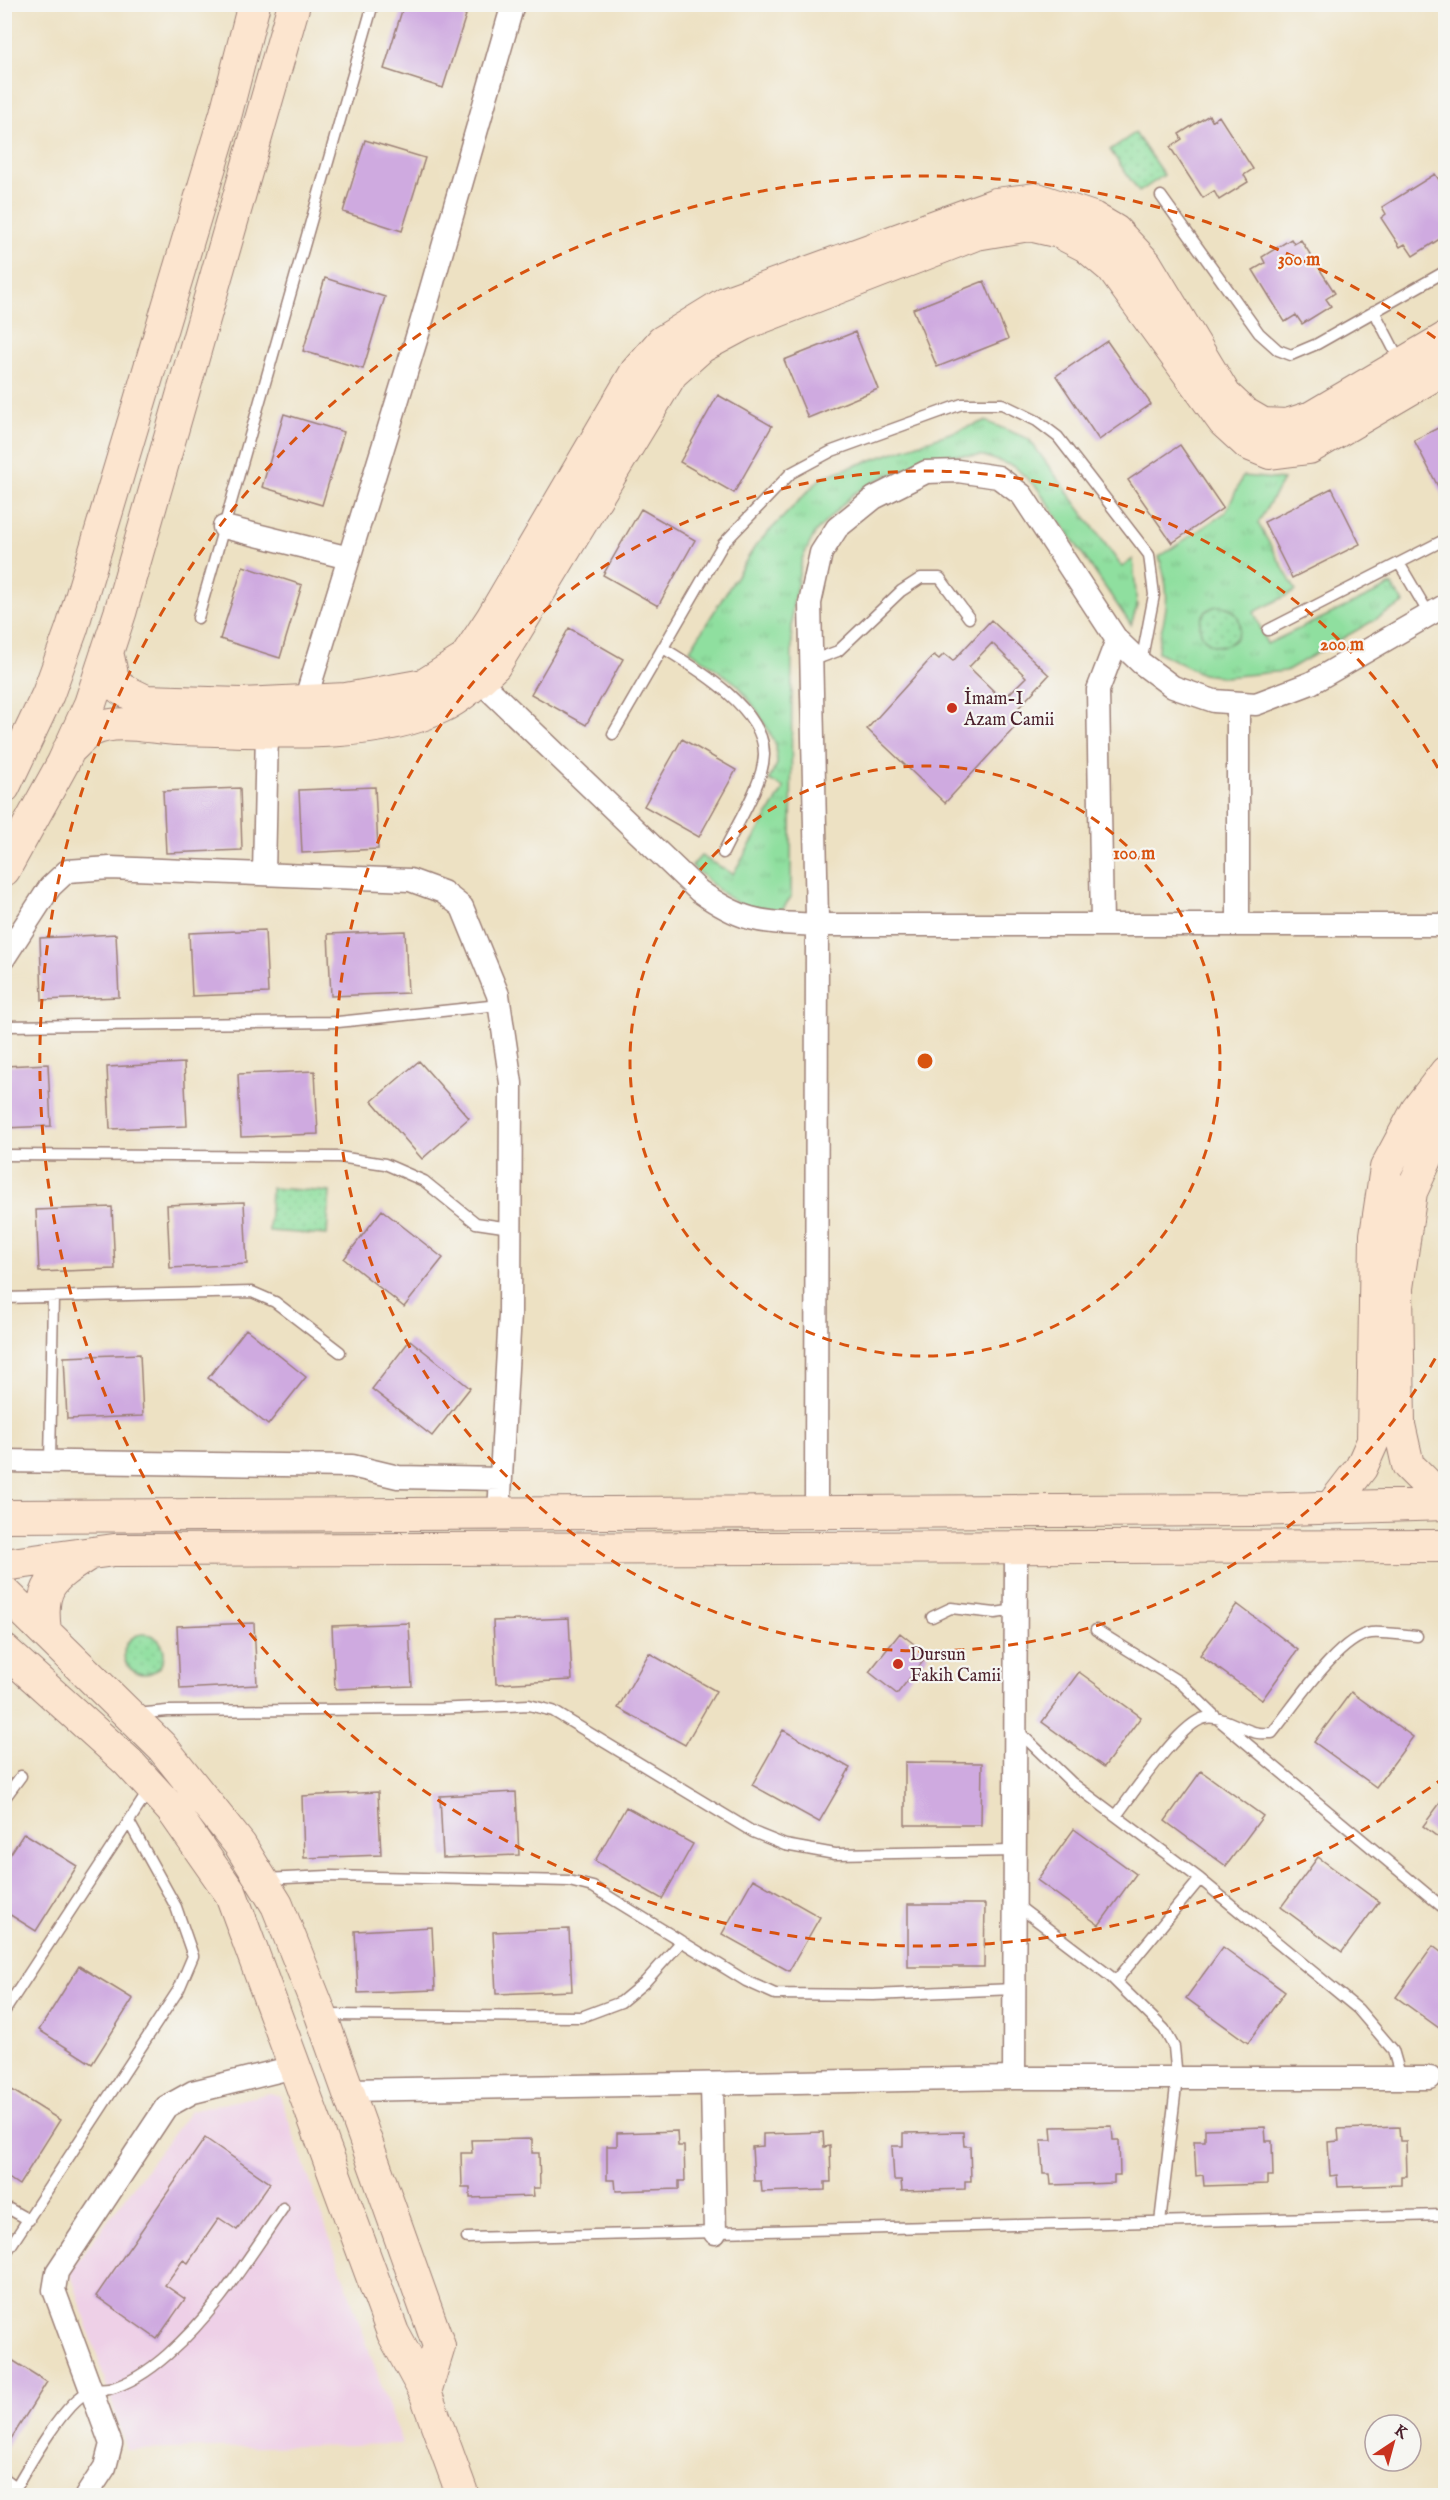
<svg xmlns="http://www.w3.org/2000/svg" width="1450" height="2500" font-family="'IM FELL English',serif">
	<defs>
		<pattern id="grass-tufts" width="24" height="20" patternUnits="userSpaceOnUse" patternTransform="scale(1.5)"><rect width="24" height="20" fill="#8fdf9f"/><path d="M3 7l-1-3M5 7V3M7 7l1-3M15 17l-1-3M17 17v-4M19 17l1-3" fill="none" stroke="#7dbf89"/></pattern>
		<pattern id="park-dots" width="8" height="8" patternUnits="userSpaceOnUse" patternTransform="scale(1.5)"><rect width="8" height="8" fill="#8fdf9f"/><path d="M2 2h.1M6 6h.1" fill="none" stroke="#7dbf89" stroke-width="1.8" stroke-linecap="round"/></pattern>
	</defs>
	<rect width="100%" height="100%" fill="#f6f6f2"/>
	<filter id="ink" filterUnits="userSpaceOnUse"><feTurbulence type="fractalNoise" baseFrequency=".0167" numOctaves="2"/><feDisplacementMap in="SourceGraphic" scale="12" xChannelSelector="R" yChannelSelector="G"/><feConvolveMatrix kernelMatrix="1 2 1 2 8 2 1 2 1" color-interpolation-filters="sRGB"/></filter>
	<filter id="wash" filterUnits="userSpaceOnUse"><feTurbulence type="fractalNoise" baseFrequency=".008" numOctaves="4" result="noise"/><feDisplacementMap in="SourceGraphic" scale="24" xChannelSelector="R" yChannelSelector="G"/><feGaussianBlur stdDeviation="1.35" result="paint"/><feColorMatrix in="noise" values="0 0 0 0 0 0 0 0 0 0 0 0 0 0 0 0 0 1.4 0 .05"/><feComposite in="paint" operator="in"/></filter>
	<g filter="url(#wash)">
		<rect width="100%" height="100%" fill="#ede1c3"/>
		<!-- built -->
		<path fill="#eed0e7" d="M270,2093L280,2096L402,2444L127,2450L70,2271L190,2111Z"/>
		<!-- grass -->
		<path fill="url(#grass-tufts)" stroke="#6c7f65" stroke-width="1.5" d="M985,421L1029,439L1122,567L1133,559L1137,606L1131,625L1038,489L1015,467L984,456L952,455L881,478L853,494L815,533L802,559L792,610L791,897L782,910C735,912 725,895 692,866L701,856L733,874L784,788L769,780L777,764L776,745L758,712L738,685L690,650L756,545L822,477Z
			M1243,476L1283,480L1258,523L1296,591L1254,612L1267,644L1392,585L1404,603L1286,671L1225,677L1202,674L1158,652C1158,638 1163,627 1165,614C1169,593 1165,576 1159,557L1226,512Z"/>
		<!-- park -->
		<path fill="url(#park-dots)" stroke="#6c7f65" stroke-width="1.5" d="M1135,133L1164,175L1139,192L1110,150Z
			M1200 626a20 20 0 1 1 40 0a20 20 0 1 1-40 0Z
			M271,1188L330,1192L327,1235L269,1231Z
			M124 1654a20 20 0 1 1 40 0a20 20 0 1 1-40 0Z"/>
		<g id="blocks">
			<!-- building -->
			<path fill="#cfaae0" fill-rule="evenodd" d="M404,4H433L466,15L443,88L384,69Z
				M1209,115L1212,121L1219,116L1253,169L1244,175L1248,182L1219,200L1214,191L1203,198L1170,147L1182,139L1179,134Z
				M365,140L425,158L402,231L343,212Z
				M1435,174L1446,190V235L1413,256L1405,244L1400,247L1381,218L1386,214L1382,207Z
				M1291,239L1294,244L1301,240L1335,293L1326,299L1331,306L1302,324L1296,315L1285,322L1253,270L1265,263L1262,257Z
				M325,278L385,297L363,369L303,351Z
				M984,281L1008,339L937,367L913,309Z
				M855,332L878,389L808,418L784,360Z
				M1107,341L1151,404L1099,440L1056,376Z
				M718,395L772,426L734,493L680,462Z
				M284,414L344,432L322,505L262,487Z
				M1446,424V502L1414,440Z
				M1180,445L1223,508L1172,543L1128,480Z
				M1332,488L1360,544L1292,578L1264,522Z
				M641,509L695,540L658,606L603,575Z
				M243,566L302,585L280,658L220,639Z
				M991,620L1049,675L1010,717L1017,725L945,803L867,729L934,655L939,659L944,654L953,661ZM992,643L1026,677L1003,700L969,667Z
				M569,628L623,659L586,725L531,694Z
				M682,739L736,770L699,837L644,806Z
				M375,787L378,849L302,853L299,790Z
				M240,788L242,850L166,853L163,791Z
				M265,930L268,993L192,996L189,933Z
				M405,931L408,993L331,996L328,934Z
				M116,934L119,997L42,1000L40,938Z
				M419,1061L469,1118L422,1159L372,1101Z
				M184,1063L187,1126L110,1129L107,1067Z
				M48,1064L51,1126L4,1128V1066Z
				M315,1071L318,1134L241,1137L238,1074Z
				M244,1202L247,1264L170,1268L167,1205Z
				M112,1207L115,1269L39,1272L36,1210Z
				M382,1210L443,1258L404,1307L344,1259Z
				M246,1329L306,1377L268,1425L208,1378Z
				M410,1340L470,1388L432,1436L372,1389Z
				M140,1354L143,1416L67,1419L64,1357Z
				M1237,1604L1298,1650L1262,1700L1200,1655Z
				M569,1618L572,1680L496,1684L493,1621Z
				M254,1623L257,1685L180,1689L177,1626Z
				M409,1623L412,1686L335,1689L332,1626Z
				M900,1633L928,1655L897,1694L869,1672Z
				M649,1653L716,1691L685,1745L618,1708Z
				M1079,1672L1141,1717L1104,1767L1042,1722Z
				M1351,1692L1413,1737L1376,1787L1314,1742Z
				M783,1730L850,1768L819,1822L752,1785Z
				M905,1762L982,1763L981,1825H905Z
				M1201,1771L1263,1816L1226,1866L1165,1821Z
				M378,1792L381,1855L304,1858L302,1796Z
				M516,1792L519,1855L443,1858L440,1796Z
				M1446,1795V1843L1423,1826Z
				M626,1807L693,1844L662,1899L595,1861Z
				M1074,1829L1136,1874L1099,1925L1037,1880Z
				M24,1833L77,1866L36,1931L4,1911V1864Z
				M1318,1857L1379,1902L1342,1952L1281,1907Z
				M753,1879L820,1917L789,1971L722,1934Z
				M908,1904H985L984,1967H908Z
				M432,1927L435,1990L358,1993L355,1931Z
				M569,1929L572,1991L496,1994L493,1932Z
				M1433,1946L1446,1956V2033L1396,1997Z
				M1223,1947L1285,1992L1248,2043L1186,1998Z
				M79,1966L133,1999L92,2064L39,2030Z
				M4,2085L60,2120L19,2185L4,2175Z
				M1112,2126L1113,2140H1119L1120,2175H1114V2183L1051,2185L1050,2174H1043L1041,2140H1052L1051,2127Z
				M1265,2127L1266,2141H1272L1273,2176H1267V2184L1204,2186L1203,2175L1196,2176L1194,2141H1205V2129Z
				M1399,2127L1400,2141H1406L1407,2176H1401V2185L1338,2187L1337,2175L1330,2176L1328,2142L1339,2141L1338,2129Z
				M677,2131L678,2146H684L685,2181H679V2189L616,2191L615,2180H607V2146H617V2133Z
				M823,2132L824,2147L830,2146L831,2182H825V2190L762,2192L761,2181H754L752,2147L763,2146V2134Z
				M963,2132L964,2146H970L971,2181H965V2189L902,2191L901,2180H894L892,2146H903V2133Z
				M205,2138L270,2183L237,2230L219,2218L188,2263L183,2260L165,2285L185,2299L157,2339L96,2296Z
				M532,2139V2153H539L540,2188H533L534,2196L470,2198V2187H462L461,2153H472L471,2140Z
				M4,2355L47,2382L4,2450Z"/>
		</g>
	</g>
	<g filter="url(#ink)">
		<use href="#blocks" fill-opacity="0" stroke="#9c8077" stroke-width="1.5"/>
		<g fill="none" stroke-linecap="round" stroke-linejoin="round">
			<!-- lane casing -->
			<g stroke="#9c8077" stroke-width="13">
				<path id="lane" d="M1161,196L1259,333L1278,350L1291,355L1317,344L1446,271
					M1374,311L1400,361
					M1399,563L1429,614
					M198,618L373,4
					M1268,630L1446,539
					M663,648C696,668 765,709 764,755C763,785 736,825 723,853
					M811,661L838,651L901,591L921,578H940L969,618
					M613,734L723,544L791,473L832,451L962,404H1002L1037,421L1058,437L1149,555L1154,595L1141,663
					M4,1026L338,1022L499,1005
					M4,1155L339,1157L385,1164L424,1181L476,1223L510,1228
					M4,1298L252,1292L275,1302L340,1352
					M50,1462L53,1297
					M932,1617L951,1608L995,1613L1015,1610
					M1096,1630L1181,1683L1220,1721L1446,1910
					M136,1714L167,1711L432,1709L529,1705L553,1711L753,1832L785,1845L835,1854L1015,1851
					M1017,1730L1072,1783L1200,1879L1358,2009L1393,2050L1401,2078
					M4,1799L21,1776
					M1116,1816C1132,1795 1181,1722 1205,1718C1221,1715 1239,1728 1254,1732C1259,1734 1266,1733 1272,1733C1293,1708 1338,1637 1371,1633C1385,1632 1402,1635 1417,1636
					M264,1879L329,1876L569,1881L593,1887L746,1981L775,1994L873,1995L1014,1989
					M1014,1903L1110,1976L1164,2029L1174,2047L1177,2078L1160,2222
					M1116,1981L1200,1879
					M4,2012L150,1789
					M325,2015L581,2017L621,2002L645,1982L682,1941
					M4,2206L29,2220
					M467,2238L1444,2215
					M4,2256L179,1989L193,1956L176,1907L129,1822
					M4,2478L16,2487
					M11,2496C26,2470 64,2401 90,2391C96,2389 103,2390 109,2389C131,2383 150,2370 167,2355C215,2313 247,2260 283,2208"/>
			</g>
			<!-- street casing -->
			<g stroke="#9c8077" stroke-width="25">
				<path id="street" d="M224,527L349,558
					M479,680L699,891C745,924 763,922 817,925H1446
					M305,701L420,327L513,4
					M1238,703V923
					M264,874L267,730
					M1102,924L1098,690L1117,640
					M4,958L50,887L67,871L110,868L410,880L443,892L462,907L498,995L511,1083L510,1314L499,1513
					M4,1461L352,1466L398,1477L501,1479
					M816,1512L817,917L810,603L821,553L837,528L874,498L926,472L958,471L998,477L1022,495L1117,640L1141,663L1173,687L1214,701L1256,704L1311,683L1446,605
					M1014,2078L1016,1547
					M712,2084L715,2233
					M349,2090L1014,2078H1430
					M86,2496L105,2467L111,2444L54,2290L57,2272L166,2107L193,2092L294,2067"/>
			</g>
			<!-- secondary casing -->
			<g stroke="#9c8077" stroke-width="34">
				<path id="secondary" d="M107,652L113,679L121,689L146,701L241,704L346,699L424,685L465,659L492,618L636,372L662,342L727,302L996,204L1037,199L1093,218L1115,231L1146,264L1225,395L1244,413L1263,424L1287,425L1312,417L1446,338
					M68,751C75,745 83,735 92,730C118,718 151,728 178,729C258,730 368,742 441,707C462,697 478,681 495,665L672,373L701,347L744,324L976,234L1029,225L1059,232L1086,246L1112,268L1224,422L1248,444L1270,453L1309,448L1446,368
					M4,787L48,694L72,628L226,113L254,4
					M4,870L63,763L90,704L120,613L294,4
					M1446,1116L1411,1192L1397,1288L1399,1425L1408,1465L1446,1503
					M1331,1507L1361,1468L1373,1441L1376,1235L1386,1168L1417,1110L1446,1072
					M4,1516L1253,1510L1446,1504
					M4,1565L114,1550L1446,1546
					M4,1592L162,1747L240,1845L277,1905L321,2015L439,2346L425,2392
					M45,1631C39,1587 51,1578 86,1556
					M4,1650L128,1762L173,1811L231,1894L393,2333L425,2392L463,2496"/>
			</g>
			<!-- lane -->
			<use href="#lane" stroke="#fff" stroke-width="10"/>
			<!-- street -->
			<use href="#street" stroke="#fff" stroke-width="22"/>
			<!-- secondary -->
			<use href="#secondary" stroke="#fce5cf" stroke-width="32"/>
		</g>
	</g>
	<!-- distance rings -->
	<g fill="none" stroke="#d8530f" stroke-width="3" stroke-dasharray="10 8">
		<circle cx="925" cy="1061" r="295"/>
		<path d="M1444 1343A590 590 0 1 1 1444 779"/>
		<path d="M1445 1777A885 885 0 1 1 1445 345"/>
	</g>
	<!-- markers -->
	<g fill="#c8321e" stroke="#f6f6f2" stroke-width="2">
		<circle cx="952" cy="708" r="6"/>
		<circle cx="898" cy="1664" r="6"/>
	</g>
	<g text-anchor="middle" stroke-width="4.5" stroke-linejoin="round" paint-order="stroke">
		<!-- poi labels -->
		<g font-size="18" fill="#4a1f2b" stroke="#f6f6f2" text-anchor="start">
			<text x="964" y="704">İmam-I<tspan x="964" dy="21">Azam Camii</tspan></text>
			<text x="910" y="1660">Dursun<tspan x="910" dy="21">Fakih Camii</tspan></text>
		</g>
	</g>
	<circle cx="925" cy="1061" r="9" fill="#d8530f" stroke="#f6f6f2" stroke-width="3"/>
	<g font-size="18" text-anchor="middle" font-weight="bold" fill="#d8530f" stroke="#f6f6f2" stroke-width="4.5" stroke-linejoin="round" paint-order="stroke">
		<text x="1299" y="265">300 m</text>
		<text x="1342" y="650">200 m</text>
		<text x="1134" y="859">100 m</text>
	</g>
	<!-- margin -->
	<rect width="1450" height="2500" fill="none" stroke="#f6f6f2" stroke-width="24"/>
	<!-- north arrow -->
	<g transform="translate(1393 2443) rotate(36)"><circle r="28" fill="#f6f6f2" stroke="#b1a0a2" stroke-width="1.5"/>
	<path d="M0-4.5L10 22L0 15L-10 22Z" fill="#c8321e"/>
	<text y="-9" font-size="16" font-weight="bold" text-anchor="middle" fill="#4a1f2b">K</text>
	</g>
</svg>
